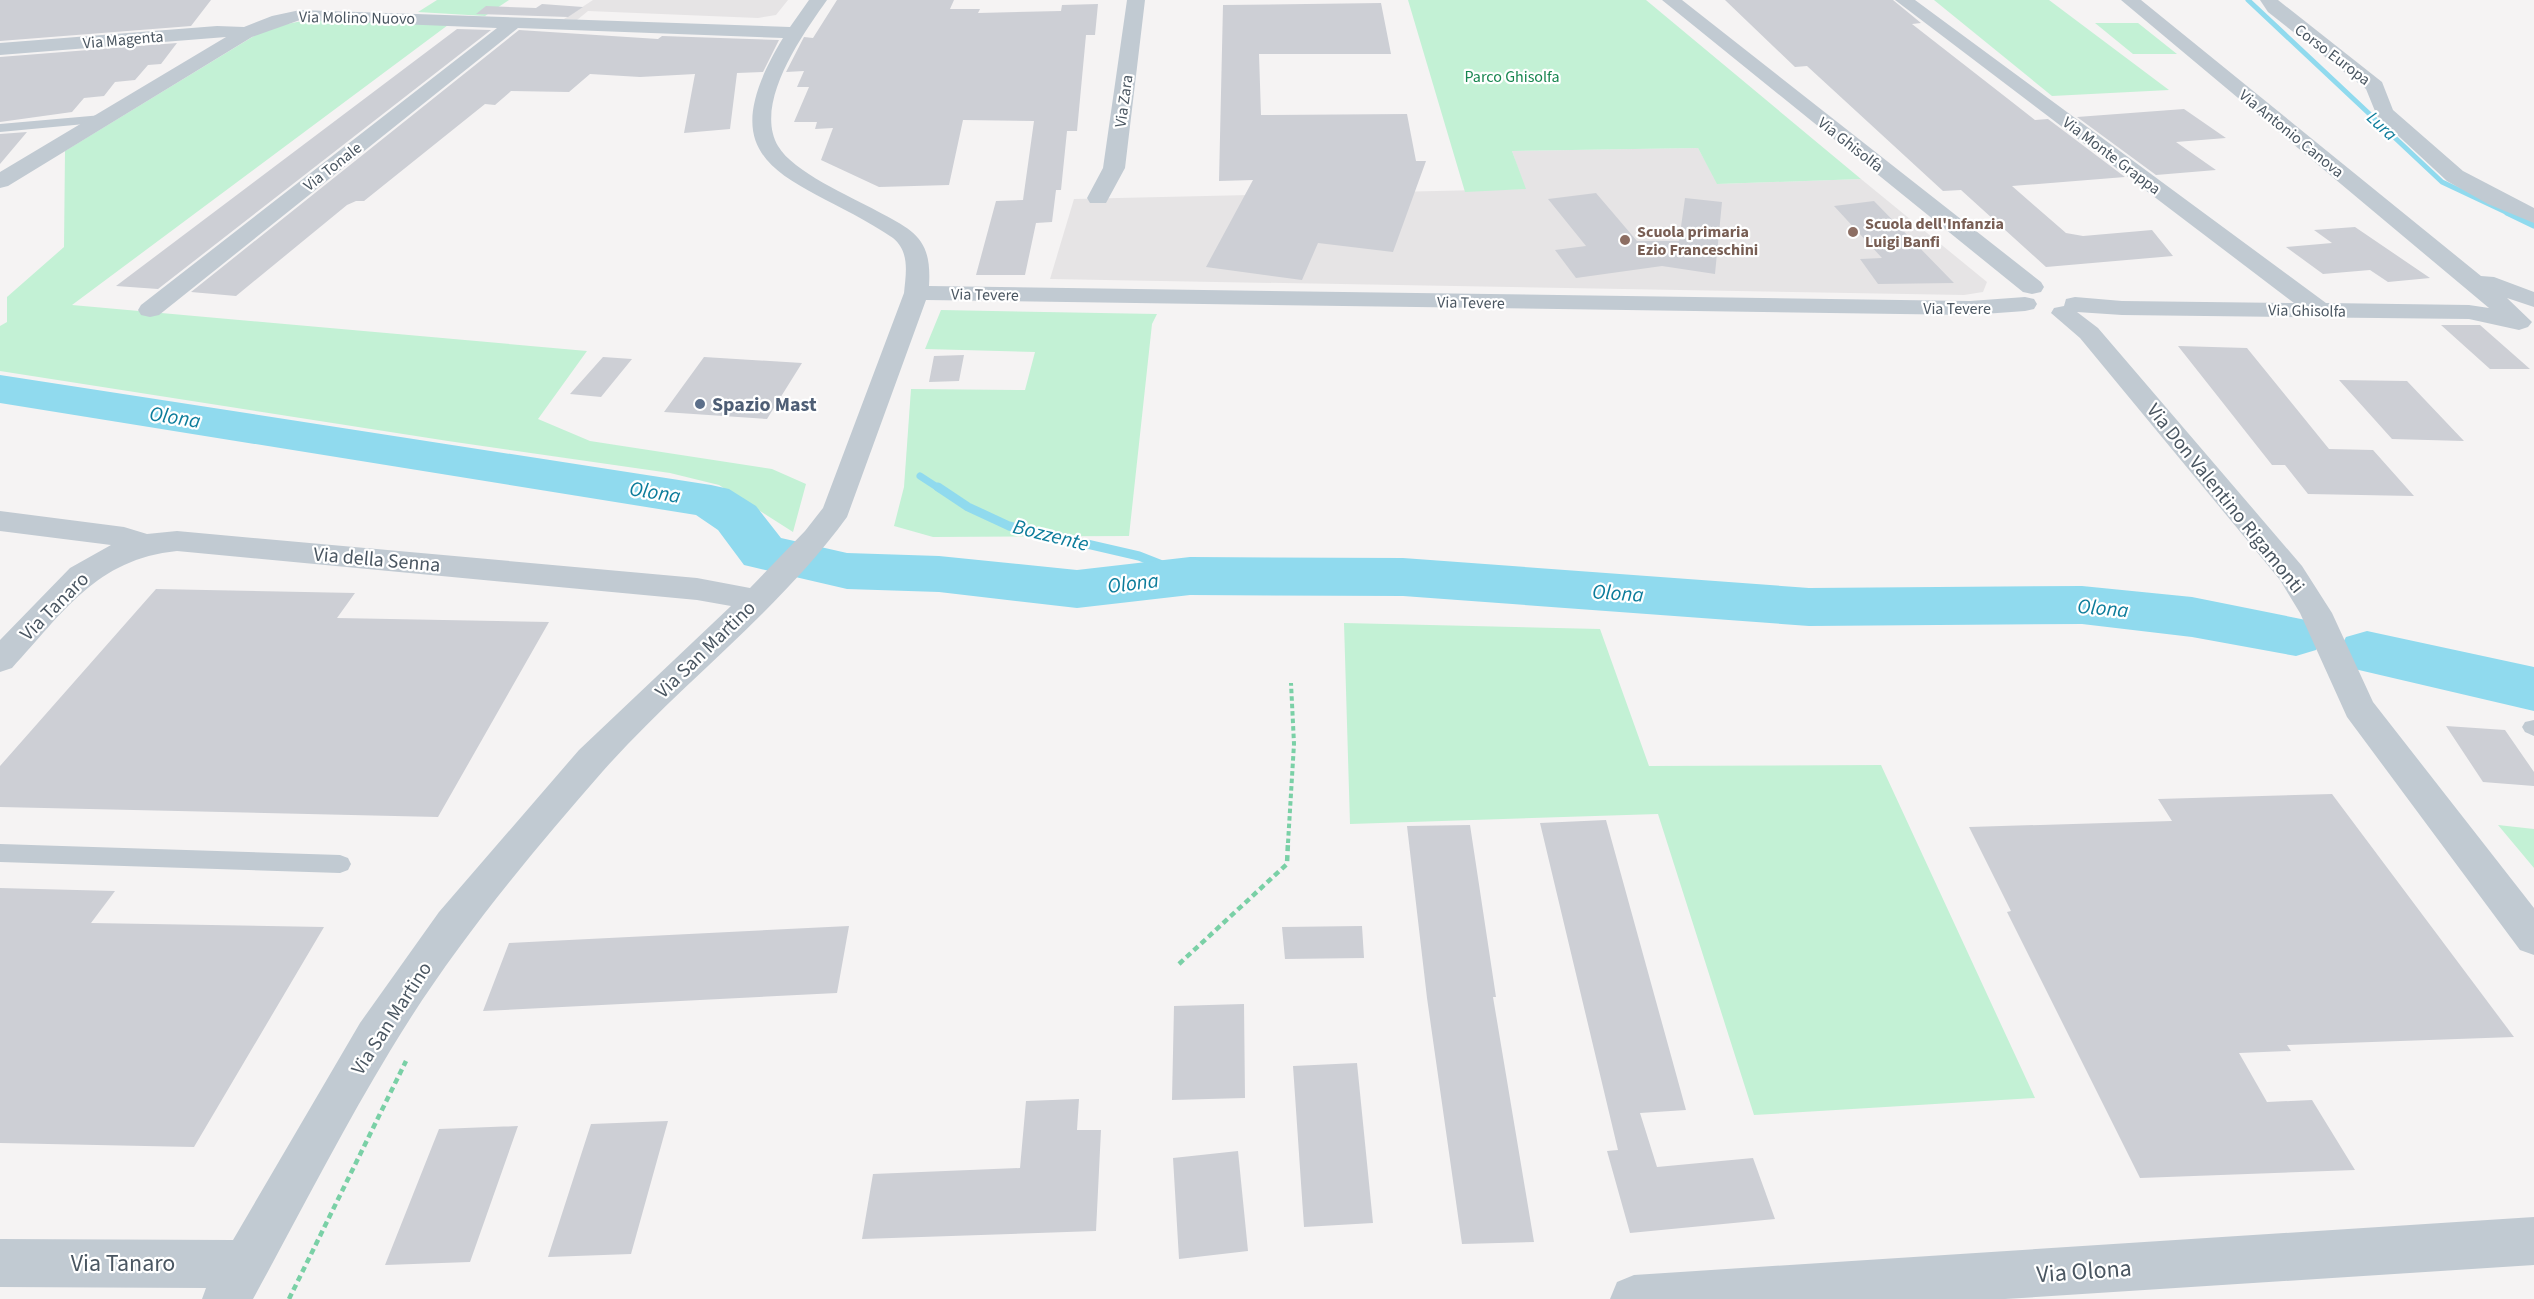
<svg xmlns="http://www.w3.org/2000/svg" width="2534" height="1299" font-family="'Source Sans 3',sans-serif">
	<rect width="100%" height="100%" fill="#f5f3f3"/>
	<!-- education -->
	<path fill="#e6e4e5" d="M593,0H788L776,15L758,18L588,11L577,20L564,19Z
		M1698,148L1718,184L1861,179L1987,282L1983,292L1964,295L1050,279L1074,199L1525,189L1512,151Z"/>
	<!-- green -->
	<path fill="#c3f1d5" d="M437,0H509L485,16L418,12Z
		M1408,0H1646L1861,179L1717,184L1698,148L1512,151L1526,189L1465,192Z
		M1934,0H2049L2169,90L2052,96Z
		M312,19L448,25L72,305L587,351L538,419L590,441L772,469L806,484L793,532L719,485L670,473L448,441L0,371V326L7,322V297L64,247L65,151L267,28Z
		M2095,23H2138L2177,54H2133Z
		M941,310L1157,314L1152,324L1129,536L933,537L894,526L904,487L911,389L1025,390L1035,352L925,349Z
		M1344,623L1600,629L1649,766L1881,765L2035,1098L1754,1115L1658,814L1350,824Z
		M2498,825L2534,829V868Z"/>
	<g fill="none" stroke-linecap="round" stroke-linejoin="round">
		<!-- stream-far2 -->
		<path stroke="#90daee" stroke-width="5" d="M2248,0L2442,182L2510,214"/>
		<!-- stream-far1 -->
		<path stroke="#90daee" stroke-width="7" d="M2507,212L2534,225
			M920,476L940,489"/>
		<!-- stream -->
		<path stroke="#90daee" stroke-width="9" d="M938,487L968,507L1009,526L1139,556L1190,576"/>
		<!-- river -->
		<path fill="#90daee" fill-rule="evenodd" d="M0,375L711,485L729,489L756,506L781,538L847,553L939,556L1077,570L1190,557L1403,558L1809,588L2082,586L2192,597L2316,622L2325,636L2316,650L2296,656L2192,637L2082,624L1809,626L1403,596L1190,595L1077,608L939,592L847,589L744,565L718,530L696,515L0,403Z
			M2367,631L2534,667V711L2346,667L2338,652L2346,637Z"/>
	</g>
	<!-- building -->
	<path fill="#cdcfd5" d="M0,0H211L191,26L0,41Z
		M837,0H954L950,9H980L978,13L1061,11L1062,5L1098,4L1095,35H1086L1077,131H1067L1061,190H1056L1052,222L1036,223L1025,275H976L996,201L1023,200L1034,121L963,120L949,185L879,187L821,160L833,128L815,129L817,122H794L809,87H797L804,71L786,72L804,37L813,38Z
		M1725,0H1893L1921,23L1912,24L2012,102L2035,120L2048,119L2125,177L2012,186L2066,233L2083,236L2152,230L2173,256L2046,267L1961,190L1943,191L1807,66L1795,67Z
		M1381,3L1391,54H1259L1261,115L1407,114L1416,161H1426L1393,252L1318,243L1302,280L1206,267L1253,180L1219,181L1223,5Z
		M542,4L583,7L568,17L476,14L486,6L536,8Z
		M457,29L491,30L158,289L116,286Z
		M519,30L658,39L662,36L779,40L763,72L737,73L730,129L684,133L695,74L640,77L590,74L569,92L511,91L495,105L485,104L364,201H356L347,205L236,296L191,292Z
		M177,43L161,64L148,65L135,80L115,82L104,96L84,98L72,112L0,122V57Z
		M2184,109L2226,138L2176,142L2216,170L2156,175L2077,117Z
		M27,132L0,164V134Z
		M1596,193L1637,241H1679L1685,198L1722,202L1715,274L1662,266L1576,278L1555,250L1586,246L1548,199Z
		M1874,201L1954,283L1878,284L1860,259L1882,258L1834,206Z
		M2355,227L2430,278L2388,282L2370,270L2323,274L2286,247L2332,243L2314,230Z
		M2441,325H2480L2530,369H2490Z
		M2178,346L2247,348L2329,449L2373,450L2414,496L2308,494L2285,465H2272Z
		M964,355L959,381L929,382L934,356Z
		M603,357L632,359L601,397L570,394Z
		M704,357L802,363L767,419L664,412Z
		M2339,380L2407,381L2464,441L2392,439Z
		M156,589L355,593L337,618L549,622L438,817L0,807V766Z
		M2446,726L2505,730L2534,772V786L2483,782Z
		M2332,794L2514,1037L2287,1045L2291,1051L2239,1053L2267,1102L2312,1100L2355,1170L2140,1178L2007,912L2011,911L1969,827L2172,821L2158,799Z
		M1606,820L1686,1110L1640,1113L1657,1167L1753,1158L1775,1219L1630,1233L1607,1151L1618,1150L1540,823Z
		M1470,825L1496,997H1493L1534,1242L1462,1244L1427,998L1407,826Z
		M0,888L115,891L91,923L324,927L194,1147L0,1143Z
		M849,926L837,993L483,1011L509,943Z
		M1362,926L1364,958L1285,959L1282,927Z
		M1244,1004L1245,1098L1172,1100L1174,1006Z
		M1357,1063L1373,1223L1304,1227L1293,1066Z
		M1079,1099L1077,1130H1101L1096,1231L862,1239L873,1174L1020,1168L1026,1101Z
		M668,1121L631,1254L548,1257L591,1124Z
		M518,1126L470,1262L385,1265L439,1129Z
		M1238,1151L1248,1251L1179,1259L1173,1158Z"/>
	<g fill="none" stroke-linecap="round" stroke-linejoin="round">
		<!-- path-far1 -->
		<path stroke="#7ad0a6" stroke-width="4" stroke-dasharray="4.5 3" stroke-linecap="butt" d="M1288,843L1294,744L1291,683"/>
		<!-- path -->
		<path stroke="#7ad0a6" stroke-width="4.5" stroke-dasharray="6 4" stroke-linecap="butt" d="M1179,964L1287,864L1288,842
			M289,1299L406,1061"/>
		<!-- service -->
		<path fill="#c1cad2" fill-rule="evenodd" d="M102,115L106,116V122L0,132V124Z
			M2534,720V736L2525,732L2522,727L2525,722Z
			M0,844L340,855L348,858L351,864L348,870L340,873L0,862Z"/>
		<!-- minor -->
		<path fill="#c1cad2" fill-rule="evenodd" d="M809,0H827C803,34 753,103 778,146C793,172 850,196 877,211C915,231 932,239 929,286L1970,301L2025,297L2034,299L2037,304L2034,309L2025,311L1970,315L926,300L847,517C778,612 681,683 603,771C526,859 450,951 390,1051C341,1132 298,1217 253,1299H202L206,1288L0,1287V1239L233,1240L360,1023L439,912L579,750L731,606L697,600L177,551C96,559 63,613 12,668L0,672V640L70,568L111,545L0,531V511L124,527L147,534L177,531L697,578L750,588L805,531L823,508L904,293C906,273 910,252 893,238C802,176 700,175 783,38L518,28L159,315L150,317L141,315L138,310L141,305L497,28L300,20L252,37L8,186L0,188V172L226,37L0,55V43L217,26L244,27L272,16L300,10L790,27Z
			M1127,0H1145L1125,168L1106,203H1090L1087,198L1103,168Z
			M1662,0H1682L2041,282L2044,287L2041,292L2032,294L2023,292Z
			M1895,0H1915L2326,303L2469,305L2489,308L2121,0H2141L2481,276L2494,277L2534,292V307L2507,298L2532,322L2528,327L2519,330L2469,319L2122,315L2077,312L2098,328L2302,566L2332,613L2373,702L2534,908V955L2520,950L2347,717L2300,613L2280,580L2080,338L2051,313L2054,308L2064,306L2066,299L2075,297L2122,301L2294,303Z
			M2260,0H2278L2382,82L2393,110L2463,171L2534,208V223L2488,204L2447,181L2377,116L2366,89L2268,12Z
			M2534,1217V1265L2005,1299H1610L1617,1282L1634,1275Z"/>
	</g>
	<!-- markers -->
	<g fill="#8d6e63" stroke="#fff" stroke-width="2">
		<circle cx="1853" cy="232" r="6"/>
		<circle cx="1625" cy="240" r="6"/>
	</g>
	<circle fill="#5c6f8a" stroke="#fff" stroke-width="2" cx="700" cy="404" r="6"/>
	<g text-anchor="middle" stroke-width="4.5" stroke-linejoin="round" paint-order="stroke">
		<!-- far-street labels -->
		<g font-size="16" fill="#4a5661" stroke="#fff">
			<text transform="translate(357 17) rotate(1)" y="6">Via Molino Nuovo</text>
			<text transform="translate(123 39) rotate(-5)" y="6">Via Magenta</text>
			<text transform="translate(2333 54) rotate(37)" y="6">Corso Europa</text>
			<text transform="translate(1123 101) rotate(-82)" y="6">Via Zara</text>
			<text transform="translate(2292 133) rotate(39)" y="6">Via Antonio Canova</text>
			<text transform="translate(1851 144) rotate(38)" y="6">Via Ghisolfa</text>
			<text transform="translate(2112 155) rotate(37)" y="6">Via Monte Grappa</text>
			<text transform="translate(332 166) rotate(-38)" y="6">Via Tonale</text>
			<text transform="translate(985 294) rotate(1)" y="6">Via Tevere</text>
			<text transform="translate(1471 302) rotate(1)" y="6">Via Tevere</text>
			<text x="1957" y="314">Via Tevere</text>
			<text transform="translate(2307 310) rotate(1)" y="6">Via Ghisolfa</text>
		</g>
		<!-- far-park labels -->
		<g font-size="16" fill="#17864f" stroke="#fff">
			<text x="1512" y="82">Parco Ghisolfa</text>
		</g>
		<!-- far-education labels -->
		<g font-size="16" font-weight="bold" fill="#785e54" stroke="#fff" text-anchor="start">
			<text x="1865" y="229">Scuola dell'Infanzia<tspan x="1865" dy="18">Luigi Banfi</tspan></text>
			<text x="1637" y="237">Scuola primaria<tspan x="1637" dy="18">Ezio Franceschini</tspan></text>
		</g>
		<!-- far-water labels -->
		<g font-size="18" font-style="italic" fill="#0c7c9b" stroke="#fff">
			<text transform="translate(2382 126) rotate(43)" y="6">Lura</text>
		</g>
		<!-- service labels -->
		<g font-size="20" font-weight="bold" fill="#4e5e75" stroke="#fff" text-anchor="start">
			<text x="712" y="411">Spazio Mast</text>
		</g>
		<!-- street labels -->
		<g font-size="20" fill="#4a5661" stroke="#fff">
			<text transform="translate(2226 498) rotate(51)" y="7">Via Don Valentino Rigamonti</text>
			<text transform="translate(377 559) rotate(5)" y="7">Via della Senna</text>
			<text transform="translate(54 606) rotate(-45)" y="7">Via Tanaro</text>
			<text transform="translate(705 649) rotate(-44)" y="7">Via San Martino</text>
			<text transform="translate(391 1018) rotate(-57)" y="7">Via San Martino</text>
		</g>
		<!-- water labels -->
		<g font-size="21" font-style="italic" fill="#0c7c9b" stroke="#fff">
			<text transform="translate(175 417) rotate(9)" y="7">Olona</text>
			<text transform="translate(655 492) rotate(9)" y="7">Olona</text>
			<text transform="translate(1051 535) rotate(14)" y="7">Bozzente</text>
			<text transform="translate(1133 583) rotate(-7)" y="7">Olona</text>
			<text transform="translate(1618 593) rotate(4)" y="7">Olona</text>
			<text transform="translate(2103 608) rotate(5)" y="7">Olona</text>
		</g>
		<!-- near-street labels -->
		<g font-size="24" fill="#4a5661" stroke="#fff">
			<text x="123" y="1271">Via Tanaro</text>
			<text transform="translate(2084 1271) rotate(-4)" y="8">Via Olona</text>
		</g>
	</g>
</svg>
